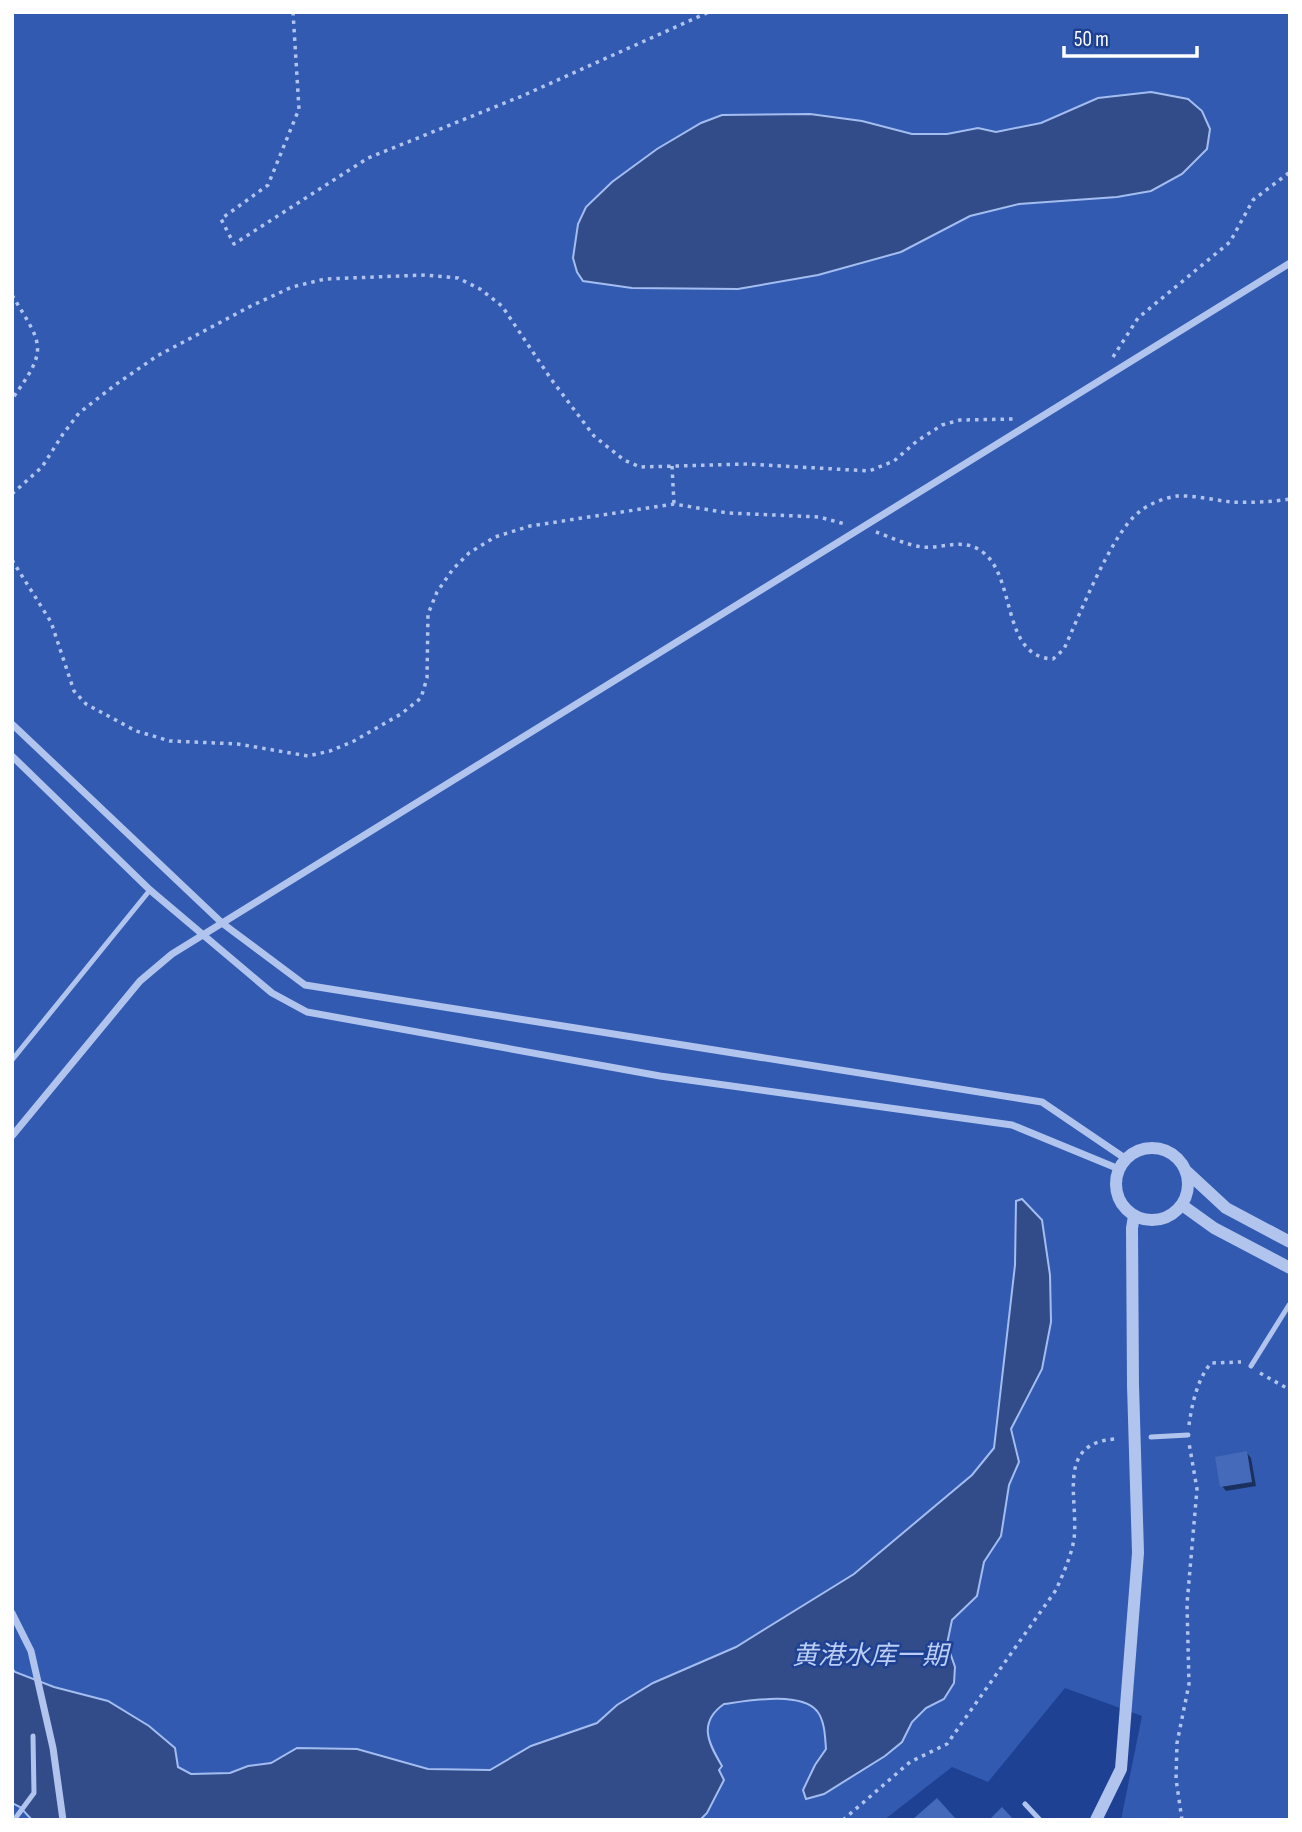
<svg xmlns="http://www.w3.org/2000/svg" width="1302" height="1832" font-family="'Sofia Sans Condensed','Noto Sans SC',sans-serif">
	<rect width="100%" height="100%" fill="#1e4193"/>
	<!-- green -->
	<path fill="#325ab1" d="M12,12H1290V1820H1121L1142,1716L1065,1688L988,1782L952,1767L884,1820H12Z"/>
	<!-- water -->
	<path fill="#324c8a" stroke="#a3bdf0" stroke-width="2" d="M1151,92L1188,99L1202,111L1210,129L1207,149L1182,174L1151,191L1117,197L1019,204L970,216L901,252L818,275L738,289L632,288L583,281L577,272L573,258L578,224L586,207L612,182L657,149L701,123L722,115L810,114L862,121L912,134H947L978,128L996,132L1041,123L1098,98Z
		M1022,1199L1042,1220L1050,1275L1051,1322L1042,1369L1011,1429L1019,1462L1009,1485L1001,1536L984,1562L977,1596L952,1620L947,1644L955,1667L954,1683L944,1699L926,1708L912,1722L902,1742L885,1756L824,1794L806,1799L803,1790L815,1765L826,1749C825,1737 825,1721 817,1711C800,1691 747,1701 724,1704C697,1723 709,1744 722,1766L719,1770L724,1780L707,1813L700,1820H32L20,1807L12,1803V1668L15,1672L54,1687L108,1701L149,1726L175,1748L178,1767L191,1774L230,1773L248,1766L271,1763L297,1748L357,1749L428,1769L490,1770L531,1746L597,1723L617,1705L653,1683L736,1647L854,1574L972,1475L994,1448L1015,1265L1016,1201Z"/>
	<!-- shadow -->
	<path fill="#0007" d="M1247,1453L1251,1458L1256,1486L1226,1491L1222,1486Z
		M944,1807L955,1820H914Z"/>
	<!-- building -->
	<path fill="#466aba" d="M1247,1451L1252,1482L1220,1487L1215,1457Z
		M937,1798L955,1818L912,1820Z
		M1002,1807L1014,1820H989Z"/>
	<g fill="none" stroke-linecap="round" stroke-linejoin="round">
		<!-- path -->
		<path stroke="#b0c4ee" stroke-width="3.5" stroke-dasharray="3.5 5" stroke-linecap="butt" d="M293,12L299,109L268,185L221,219L234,244L368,158L522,96L709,12
			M12,295C43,346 49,348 12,399
			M1113,357L1138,318L1230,242L1253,200L1290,172
			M672,466L674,504
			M12,494L42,467L63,434L79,413L115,385L157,356L251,306L292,287L325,279L425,275L458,278L480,289L502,306L551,379L594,436L624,460L640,467L748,464L869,471L894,461L917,441L942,425L960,420L1014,419
			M876,532C890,537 907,545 922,547C945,549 965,536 985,554C1016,581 1002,657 1053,659L1064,649C1079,616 1112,533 1138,513C1148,504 1164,498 1177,496C1194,495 1214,500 1231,502C1250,503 1270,502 1290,499
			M12,560L51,622L74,691L86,704L136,731L170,741L238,744L308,756L330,751L354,741L401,714L421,698L427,678L428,614L437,592L453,569L469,553L495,537L530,526L674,504L728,513L819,517L845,524
			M1260,1373L1290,1390
			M1189,1425C1192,1404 1197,1380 1211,1363L1241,1362
			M843,1820L910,1762L947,1744L1056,1590C1063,1574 1071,1557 1074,1539C1079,1499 1055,1443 1115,1439
			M1182,1820L1176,1779L1177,1743L1189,1684L1187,1604L1197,1489L1189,1443"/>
		<!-- service -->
		<path stroke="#b0c4ee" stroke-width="5" d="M12,1060L150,890
			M1251,1366L1289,1305
			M1151,1437L1188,1435
			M1025,1804L1040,1820
			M14,1820L34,1793L33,1736"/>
		<!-- minor -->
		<path stroke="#b0c4ee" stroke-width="7" d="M12,724L222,923L305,985L1042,1102L1126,1159
			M12,756L150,890L272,993L307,1012L660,1076L1012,1125L1119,1169
			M12,1136L140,981L172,954L1290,263
			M12,1613L31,1651L53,1748L63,1820"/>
		<!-- tertiary -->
		<path stroke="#b0c4ee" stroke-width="12" d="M1116 1184a36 36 0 1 1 72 0a36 36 0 1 1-72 0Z
			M1185,1170L1226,1208L1290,1242
			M1182,1205L1214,1228L1290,1268
			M1096,1820L1121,1769L1138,1553L1133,1385L1132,1228L1134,1216"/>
	</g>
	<g text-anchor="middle" stroke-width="5" stroke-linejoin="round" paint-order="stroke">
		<!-- water labels -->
		<g font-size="26" font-style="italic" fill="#bccef5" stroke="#1e4193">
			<text x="870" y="1664">黄港水库一期</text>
		</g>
	</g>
	<!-- border -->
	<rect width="1302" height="1832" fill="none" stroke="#ffffff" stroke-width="28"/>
	<!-- scale -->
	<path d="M1064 46v10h133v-10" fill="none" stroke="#ffffff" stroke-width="3.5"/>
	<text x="1074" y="46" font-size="21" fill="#ffffff" stroke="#1e4193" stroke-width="5" paint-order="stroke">50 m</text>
</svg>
